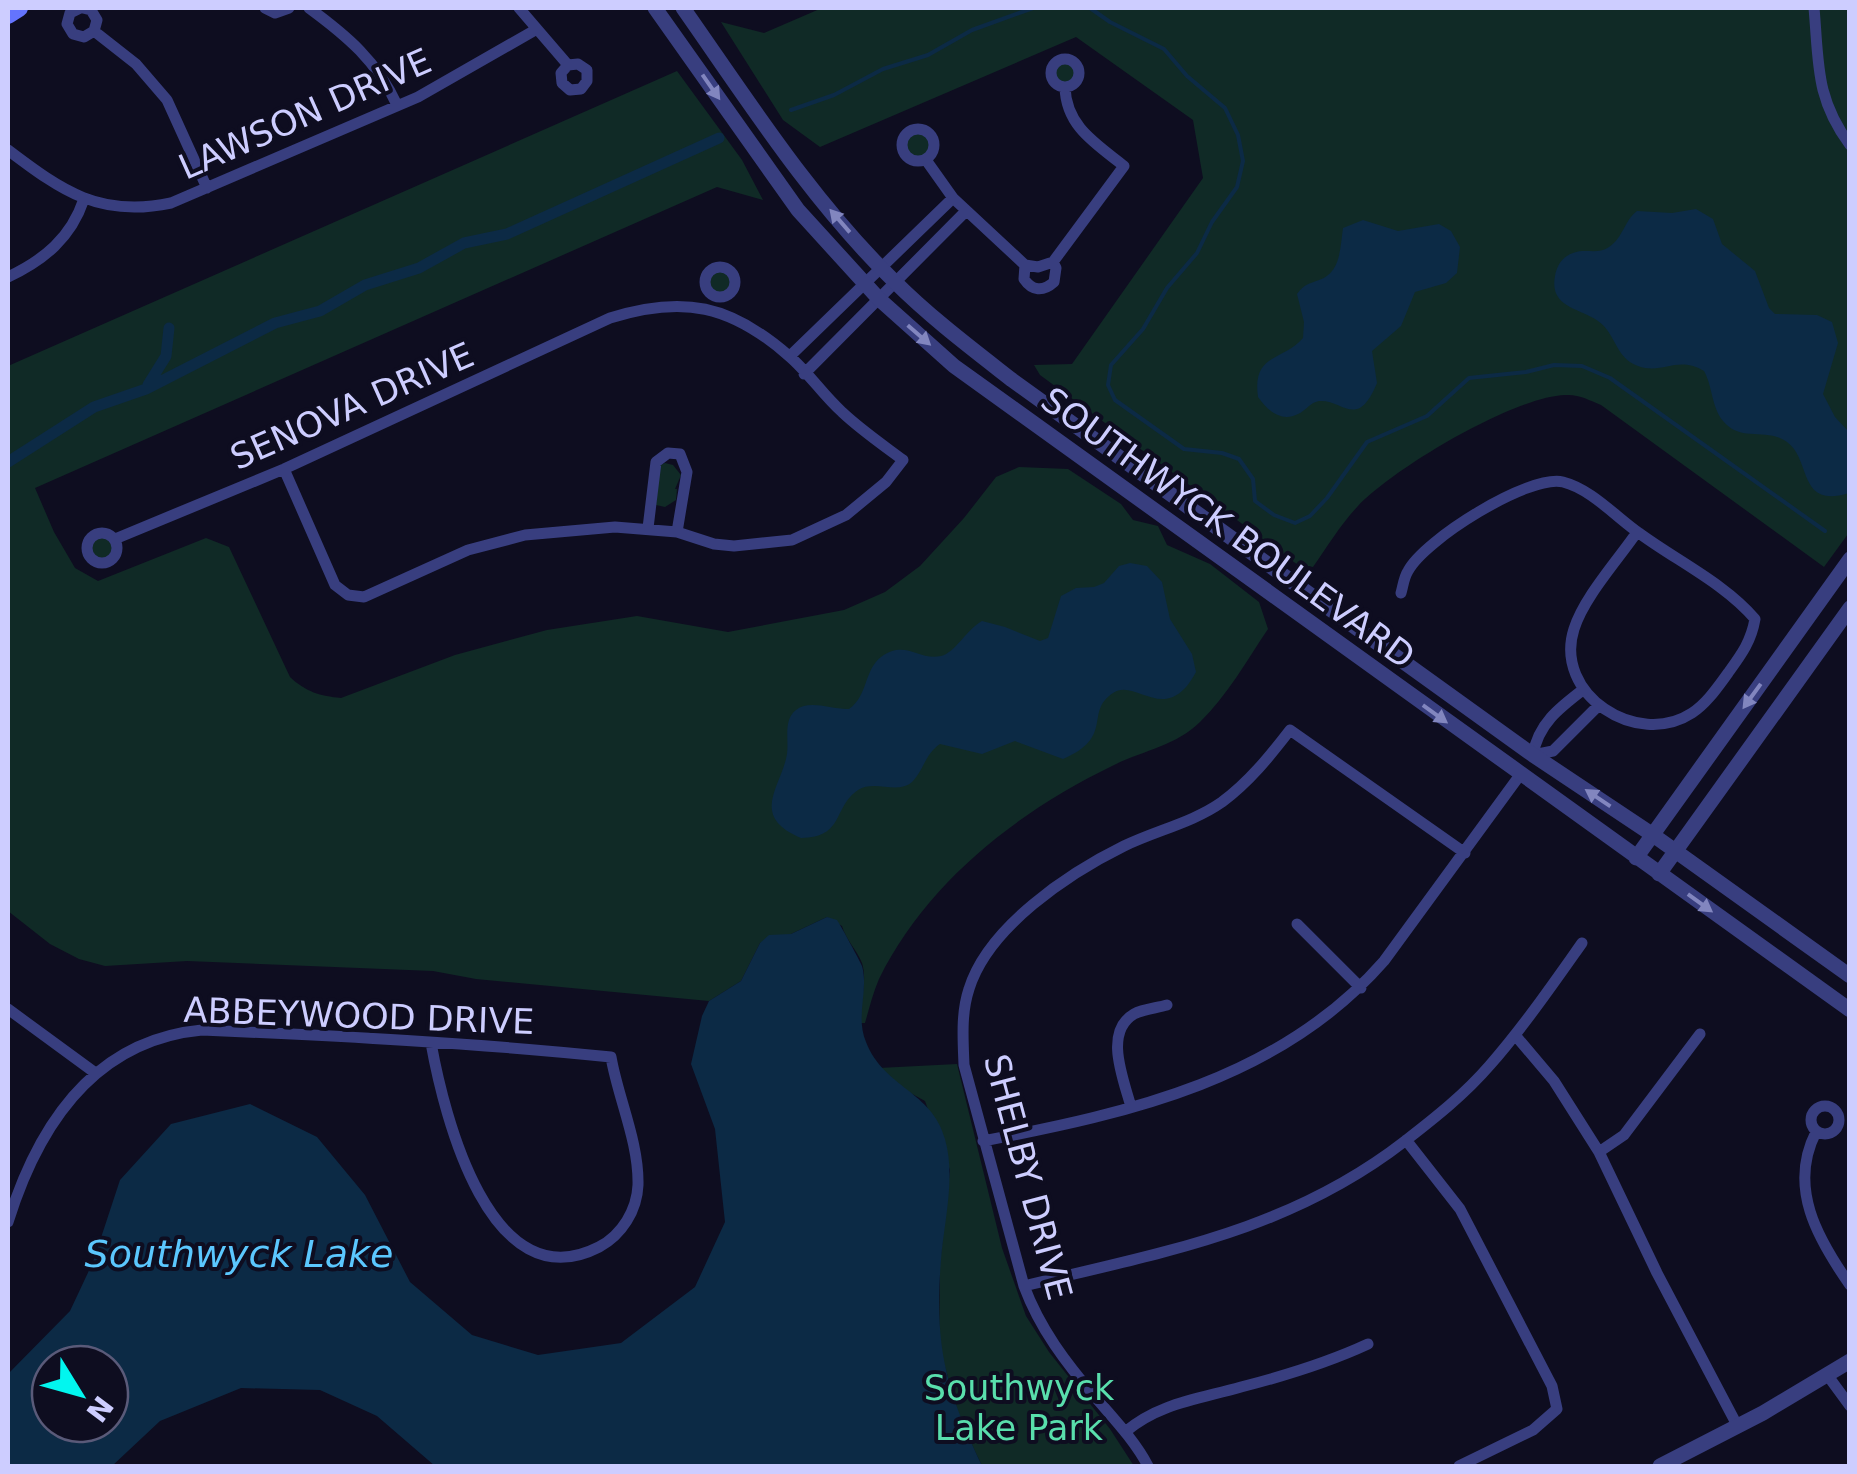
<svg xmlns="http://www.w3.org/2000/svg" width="1857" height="1474" font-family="'DejaVu Sans',sans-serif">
	<rect width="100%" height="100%" fill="#0e0d20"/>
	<!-- green -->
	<path fill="#102a26" d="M822,8H1849L1848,534L1824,567L1601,405C1589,400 1579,394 1565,395C1513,397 1394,468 1358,506C1341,524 1327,547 1313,567L1298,565L1040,375L1034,365L1072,364L1203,178L1193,120L1076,37L820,147L783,120L721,22L764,33Z
		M1048 71a14 14 0 1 1 28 0a14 14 0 1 1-28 0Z
		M677,71L742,160L763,200L717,187L35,488L54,532L75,568L98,581L206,538L229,547L290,677C306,692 320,696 341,698L455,655L547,630L637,616L728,632L844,610L885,592L920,566L964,518L996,477L1019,467L1068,469L1121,504L1133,520L1158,526L1167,545L1210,564L1259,602L1268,629C1247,660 1227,696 1200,722C1176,746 1141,751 1112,766C1017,812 926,883 879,979C873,993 869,1009 865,1023H861C859,1005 868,981 862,963C857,950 846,940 842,926L827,917L791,934L760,943L741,981L709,1001L476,979L433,971L187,961L105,966L79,959L50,944L8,911V366Z
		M904 145a14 14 0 1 1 28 0a14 14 0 1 1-28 0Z
		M707 282a14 14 0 1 1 28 0a14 14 0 1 1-28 0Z
		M665,463L673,465L681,475L675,489H677L676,500L665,507L656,505L660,465Z
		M88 546a14 14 0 1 1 28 0a14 14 0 1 1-28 0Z
		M957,1064L1002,1248L1026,1316L1049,1352L1110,1429L1134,1466H982L960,1419L939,1346L940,1264L950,1170L925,1101L898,1086L879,1068Z"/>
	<!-- water -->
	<path fill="#0c2a45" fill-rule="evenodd" d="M1696,209L1713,219L1722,244L1755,271L1769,308L1775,314L1817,315L1832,322L1838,343L1823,394L1835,417L1849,432V493C1797,509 1812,460 1787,442C1767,427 1741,443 1723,421C1711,406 1713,387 1704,371C1677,355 1663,375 1638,366C1615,358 1616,333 1598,321C1580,308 1549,308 1555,276C1557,265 1562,257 1573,253C1586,248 1597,255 1609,247C1623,238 1624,221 1637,211L1672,213Z
		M1363,220L1398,231L1439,224L1451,231L1460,247L1457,273L1446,283L1415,292L1401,326L1372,351L1377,383C1357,431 1343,399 1319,401C1309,403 1307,410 1298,414C1281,423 1267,410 1258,397C1252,353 1282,362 1303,338L1304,322L1297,294C1304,284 1309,284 1319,280C1341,273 1340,248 1343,228Z
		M1130,563L1147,566L1162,582L1170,619L1192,654L1196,672C1166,728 1136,677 1113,693C1084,712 1115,737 1063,759L1015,741L982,754L940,744C925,754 924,770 912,782C897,795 875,779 858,790C832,808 845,837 801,838C748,816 782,786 787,754C789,739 783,720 796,710C810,699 832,710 849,709C868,696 864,670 881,657C906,639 918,661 941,656C955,653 967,629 982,621L1005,627L1040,641L1048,638L1061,596L1076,588L1094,587L1104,583L1119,566Z
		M827,917L837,920C840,924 861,963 862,966C869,991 855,1016 866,1042C884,1088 932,1091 945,1139C956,1178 944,1221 941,1260C934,1347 946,1389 982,1466H435L377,1416L320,1390L241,1388L160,1421L112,1466H8V1374L70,1311L93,1262L120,1180L171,1124L250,1104L317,1137L365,1195L410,1282L472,1335L538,1355L621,1343L695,1287L725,1222L715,1129L691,1064L702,1016L709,1001L741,981L760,943L769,935L791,934ZM50,1364H110V1424H50Z"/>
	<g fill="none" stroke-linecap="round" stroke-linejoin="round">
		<!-- stream -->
		<path stroke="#0c2a45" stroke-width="4" d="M1090,8L1110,22L1164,49L1187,76L1225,108L1238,135L1243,161L1237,187L1212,222L1197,253L1167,288L1143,329L1111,365L1108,385L1115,400L1184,449L1222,453L1239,459L1253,479L1255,501L1274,515L1295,523L1310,516L1327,498L1367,442L1427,416L1469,378L1526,372L1554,365L1582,366L1610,378L1825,531
			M791,110L834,95L883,69L928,55L972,30L1033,8"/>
		<!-- canal -->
		<path stroke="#0c2a45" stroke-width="11" d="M148,385L166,356L169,328
			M8,462L94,407L146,389L275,323L320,311L365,285L419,268L464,243L507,234L719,138"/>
		<!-- minor -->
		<path stroke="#383e7f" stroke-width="11" d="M80,8L70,13L67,24L73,34L84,37L94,31L97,20L91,10L83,8
			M265,8L275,13L289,8
			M309,8C347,36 377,61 397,105
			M519,8L568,65L578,64L587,70V81L581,89L570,90L562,83L561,73L568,65
			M1814,8C1819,63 1815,98 1850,145
			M94,31L136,64L167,100L207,188
			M1051 73a14 14 0 1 1 28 0a14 14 0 1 1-28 0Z
			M902 145a16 16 0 1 1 32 0a16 16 0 1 1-32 0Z
			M8,150C62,191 100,218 171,203L418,97L537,29
			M926,160L953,198L1025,265L1038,267L1053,262L1124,166C1095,143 1066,126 1065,87
			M1025,265L1024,279C1032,291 1043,292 1054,282L1056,268L1053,262
			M705 282a15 15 0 1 1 30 0a15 15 0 1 1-30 0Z
			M8,277C44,260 71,238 84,199
			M790,356L953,198
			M804,374L966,211
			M648,528L656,462L668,453L680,454L687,472L677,532
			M87 548a15 15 0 1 1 30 0a15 15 0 1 1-30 0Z
			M115,539L284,469L610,318C683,295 731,305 789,356C808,372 823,395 842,412C861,430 883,445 903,460L886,482L846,515L792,540L734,546L714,544L677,532L615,527L525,535L468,550L364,597L348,595L335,585L284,469
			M1401,593C1403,586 1404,577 1408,571C1424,540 1529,474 1563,482C1591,489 1616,517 1639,533C1677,561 1724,583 1755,619C1751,642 1741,655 1728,673C1717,688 1707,703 1692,713C1637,749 1553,694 1574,629C1584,597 1618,560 1637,532
			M1584,689C1559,708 1538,724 1533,755L1553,751L1598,706
			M1297,924L1361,988
			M8,1009L94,1072
			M1515,1035L1554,1081L1599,1152L1657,1273L1737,1425
			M1811 1120a14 14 0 1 1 28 0a14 14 0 1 1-28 0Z
			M1131,1107C1124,1080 1103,1032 1134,1014C1143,1009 1157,1008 1167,1005
			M1816,1132C1788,1187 1817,1238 1850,1285
			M1406,1140L1460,1209L1552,1386L1557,1409L1533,1430L1459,1466
			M983,1141C1130,1113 1281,1079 1384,961L1520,775
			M1599,1152L1624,1135L1700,1034
			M8,1222C38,1126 94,1040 202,1030C339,1036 475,1043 611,1057C618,1098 639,1142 638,1185C637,1210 622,1235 599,1247C490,1303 444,1115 431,1043
			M1024,1286C1163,1252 1289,1231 1405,1141C1436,1117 1465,1094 1490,1065C1524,1026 1553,984 1582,943
			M1828,1376L1850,1406
			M1125,1432C1159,1403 1199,1399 1241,1387C1284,1376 1327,1363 1368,1344
			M1148,1466C1135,1441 1114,1419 1096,1398C1066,1363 1040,1329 1024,1286L964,1065C963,1039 961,1013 969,989C988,927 1069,873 1124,846C1157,830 1192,823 1222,802C1249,782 1270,756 1290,730L1465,853"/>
		<!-- tertiary -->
		<path stroke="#383e7f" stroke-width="15" d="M655,8L798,210L879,299L954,366L1850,1010
			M683,8C749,102 811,200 894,281C930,317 971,348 1012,380L1533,755L1653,835L1850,976
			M1636,858L1850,559
			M1659,874L1850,608
			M1660,1466L1763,1413L1850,1361"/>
		<!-- secondary -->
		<path stroke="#6474fe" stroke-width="18" d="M8,15L19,8"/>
	</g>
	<!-- one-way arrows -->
	<defs><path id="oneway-solid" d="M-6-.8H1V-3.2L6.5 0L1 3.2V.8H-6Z" transform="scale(2.5)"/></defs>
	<g fill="#8286bf">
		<use href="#oneway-solid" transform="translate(711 87) rotate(55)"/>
		<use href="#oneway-solid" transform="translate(840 221) rotate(-131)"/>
		<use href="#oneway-solid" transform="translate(919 335) rotate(41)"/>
		<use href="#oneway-solid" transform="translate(1752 696) rotate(126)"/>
		<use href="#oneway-solid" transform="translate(1435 714) rotate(36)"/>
		<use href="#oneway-solid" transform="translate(1598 798) rotate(-146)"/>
		<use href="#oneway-solid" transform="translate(1700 903) rotate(36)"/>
	</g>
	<g text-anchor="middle" stroke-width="8" stroke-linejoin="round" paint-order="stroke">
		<!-- street labels -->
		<g font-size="35" fill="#cdcdff" stroke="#0e0d20">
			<text transform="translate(305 114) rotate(-24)" y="12">LAWSON DRIVE</text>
			<text transform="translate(352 406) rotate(-24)" y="12">SENOVA DRIVE</text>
			<text transform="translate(1228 528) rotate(36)" y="12">SOUTHWYCK BOULEVARD</text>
			<text transform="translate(359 1016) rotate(2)" y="12">ABBEYWOOD DRIVE</text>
			<text transform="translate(1028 1177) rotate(75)" y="12">SHELBY DRIVE</text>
		</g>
		<!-- park labels -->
		<g font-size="35" fill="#59deac" stroke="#0e0d20">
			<text x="1019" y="1400">Southwyck<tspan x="1019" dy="40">Lake Park</tspan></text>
		</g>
		<!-- water labels -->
		<g font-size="38" font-style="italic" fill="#5bc7fe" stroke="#0e0d20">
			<text x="239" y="1267">Southwyck Lake</text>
		</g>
	</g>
	<!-- border -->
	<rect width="1857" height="1474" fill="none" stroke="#cdcdff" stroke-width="20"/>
	<!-- north arrow -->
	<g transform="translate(80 1394) rotate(127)"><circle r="48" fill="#0e0d20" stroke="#5a5a79" stroke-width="2.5"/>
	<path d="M0-8L18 38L0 25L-18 38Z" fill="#02f6ef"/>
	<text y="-15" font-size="28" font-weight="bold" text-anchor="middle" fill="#cdcdff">N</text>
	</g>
</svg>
